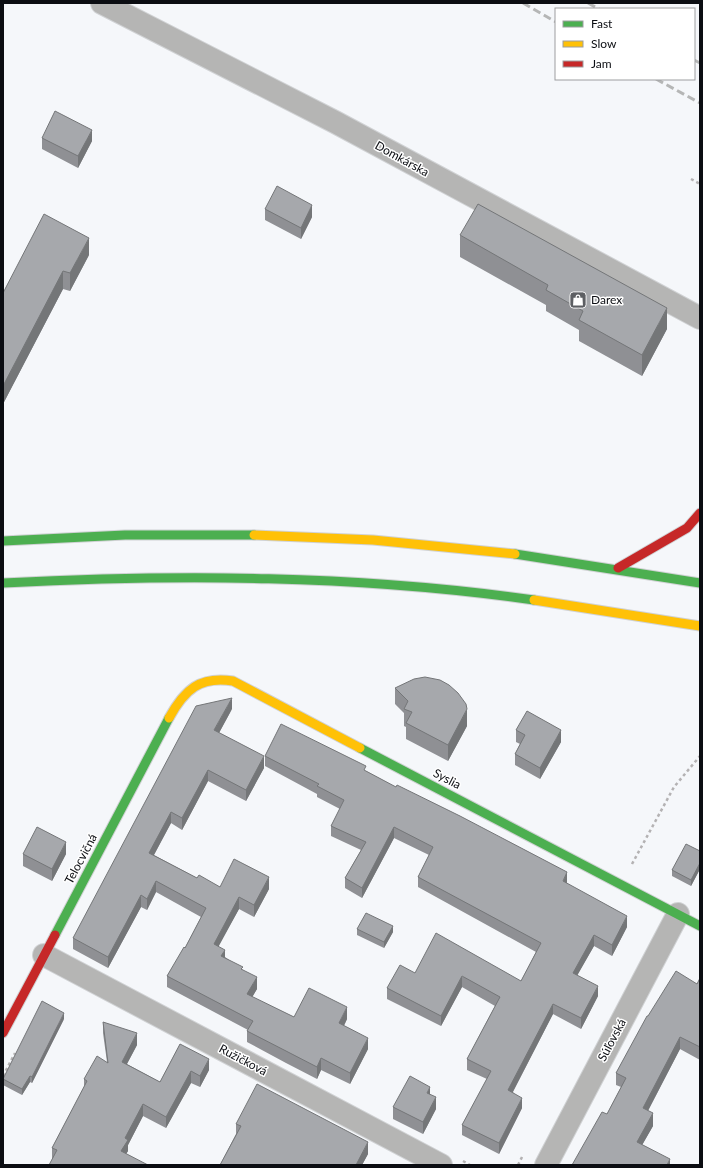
<svg xmlns="http://www.w3.org/2000/svg" width="703" height="1168" font-family="Lato,sans-serif">
	<rect width="100%" height="100%" fill="#f5f7fa"/>
	<g fill="none" stroke-linecap="round" stroke-linejoin="round">
		<!-- street casing -->
		<g stroke="#d0d2d4" stroke-width="24">
			<path id="street" d="M102,3L335,122L700,318
				M44,955L441,1165
				M546,1165L678,914"/>
		</g>
		<!-- fast casing -->
		<g stroke="#d0d2d4" stroke-width="11">
			<path id="fast" d="M3,541L125,535H254
				M515,554L700,583
				M3,583C180,574 358,575 534,600
				M360,748L700,926
				M55,935L169,718"/>
		</g>
		<!-- slow casing -->
		<g stroke="#d0d2d4" stroke-width="11">
			<path id="slow" d="M254,535L373,540L515,554
				M534,600L700,626
				M169,718C185,689 200,676 233,681L360,748"/>
		</g>
		<!-- jam casing -->
		<g stroke="#d0d2d4" stroke-width="11">
			<path id="jam" d="M618,568L687,528L700,513
				M3,1033L55,935"/>
		</g>
		<!-- path -->
		<path stroke="#b4b2b3" stroke-width="2.5" stroke-dasharray="3 3" stroke-linecap="butt" d="M691,179L700,184
			M632,864L674,787L700,756
			M3,1076L15,1053
			M463,1161L470,1165
			M518,1165L523,1155"/>
		<!-- street -->
		<use href="#street" stroke="#b5b5b4" stroke-width="22"/>
		<!-- fast -->
		<use href="#fast" stroke="#4caf50" stroke-width="9"/>
		<!-- slow -->
		<use href="#slow" stroke="#ffc107" stroke-width="9"/>
		<!-- jam -->
		<use href="#jam" stroke="#c62828" stroke-width="9"/>
		<!-- rail -->
		<path stroke="#b5b6b6" stroke-width="3" stroke-dasharray="8 4" stroke-linecap="butt" d="M523,3L556,22
			M588,3L599,9
			M694,60L700,63
			M656,79L700,103"/>
	</g>
	<!-- wall -->
	<path fill="#8f9094" d="M42,138L92,141L78,168L42,149Z
		M265,209L312,217L301,239L265,220Z
		M460,235L667,329L642,376L579,341V330L546,311V305L460,257Z
		M89,255L70,291L63,289L3,404V293Z
		M395,688L467,726L448,761L406,739V727L404,726V713L395,704Z
		M232,709L219,733L264,768L246,801L208,781L182,830L171,823L154,855L197,878L220,887L269,889L254,917L239,909L218,946L225,957L243,970L257,989L252,997L294,1017L347,1019L344,1026L368,1049L350,1084L321,1070L317,1079L286,1063L247,1042V1031L248,1030L167,987V976L185,948L201,917L156,892L147,910L141,907L108,968L73,949V938Z
		M516,730L561,742L540,779L515,765V754L520,744L516,742Z
		M265,756L366,771L567,883L627,927L612,956L594,946L577,975L598,996L581,1029L553,1014L513,1092L522,1108L499,1154L462,1135V1125L487,1079L467,1070V1059L495,1006L462,987L441,1026L387,999V988L415,973L521,981L536,952L418,887V877L429,855L394,838L362,898L345,888V878L361,850L331,836V826L340,809L317,797V794L265,766Z
		M700,851V869L691,886L672,876V870Z
		M23,854H66L52,881L23,866Z
		M357,929L393,932L384,948L357,935Z
		M700,978V1060L680,1049L648,1111L653,1126L642,1145L670,1165H572L607,1114L621,1087L616,1085V1073L648,1016L697,984Z
		M64,1019L32,1083L30,1082L22,1095L3,1085V1079Z
		M103,1022L137,1045L127,1064L160,1082L180,1044L209,1070L200,1087L191,1083L166,1128L143,1116L128,1145V1151L126,1154L52,1159V1148L84,1087V1079L107,1062L103,1033Z
		M430,1094L436,1109L423,1134L393,1119V1107Z
		M236,1124L368,1154L362,1165H220L236,1134Z"/>
	<!-- shaded-wall -->
	<path fill="#747678" d="M92,130V141L78,168V156Z
		M312,205V217L301,239V228Z
		M89,238V255L70,291V273Z
		M63,271V289L3,404V386Z
		M667,308V329L642,376V355Z
		M232,698V709L214,742V730Z
		M467,709V726L448,761V745Z
		M561,730V742L540,779V768Z
		M264,756V768L246,801V790Z
		M208,770V781L182,830V818Z
		M171,812V823L149,864V853Z
		M394,827V838L362,898V888Z
		M66,842V854L52,881V869Z
		M700,863V869L691,886V880Z
		M567,872V883L563,891V881Z
		M269,877V889L254,917V905Z
		M156,881V892L147,910V899Z
		M141,895V907L108,968V957Z
		M239,897V909L214,955V944Z
		M627,916V927L612,956V945Z
		M393,926V932L384,948V942Z
		M594,935V946L573,983V973Z
		M225,950V961L221,956Z
		M462,976V987L441,1026V1016Z
		M257,977V989L247,1006V994Z
		M598,986V996L581,1029V1018Z
		M553,1004V1014L508,1101V1090Z
		M347,1007V1019L339,1035V1023Z
		M64,1013V1019L32,1083V1077Z
		M137,1033V1045L122,1073V1062Z
		M680,1037V1049L643,1120V1108Z
		M368,1038V1049L350,1084V1073Z
		M321,1058V1070L317,1079V1067Z
		M209,1059V1070L200,1087V1076Z
		M191,1071V1083L166,1128V1117Z
		M30,1076V1082L22,1095V1089Z
		M430,1087V1099L427,1093Z
		M436,1097V1109L423,1134V1122Z
		M522,1098V1108L499,1154V1143Z
		M143,1104V1116L128,1145V1151L121,1162V1151L125,1138Z
		M653,1113V1126L637,1154V1142Z
		M368,1142V1154L362,1165H356Z
		M670,1159V1165H667Z"/>
	<!-- building -->
	<path fill="#a6a8ac" stroke="#747678" d="M55,111L92,130L78,156L42,138Z
		M277,186L312,205L301,228L265,209Z
		M478,204L667,308L642,355L579,320L583,311L546,290L548,285L460,235Z
		M44,214L89,238L70,273L63,271L3,386V293Z
		M425,677L440,680L449,685L458,693L466,704L467,709L448,745L406,723L412,712L404,709L408,701L395,688L414,679Z
		M232,698L214,730L264,756L246,790L208,770L182,818L171,812L149,853L197,878L199,875L220,887L234,859L269,877L254,905L239,897L214,944L225,950L221,956L243,967L241,969L257,977L247,994L294,1017L309,988L347,1007L339,1023L368,1038L350,1073L321,1058L317,1067L286,1051L247,1031L253,1021L167,976L184,947L185,948L206,908L156,881L147,899L141,895L108,957L73,938L196,706Z
		M527,711L561,730L540,768L515,754L525,735L516,730Z
		M281,724L366,766L364,770L396,787L397,785L460,816L567,872L563,881L627,916L612,945L594,935L573,973L598,986L581,1018L553,1004L508,1090L522,1098L499,1143L462,1125L491,1071L467,1059L500,997L462,976L441,1016L387,988L400,965L415,973L436,933L521,981L541,943L418,877L433,847L394,827L362,888L345,878L366,842L331,826L344,800L317,786L319,784L265,756Z
		M37,827L66,842L52,869L23,854Z
		M686,844L700,851V863L691,880L672,870Z
		M366,913L393,926L384,942L357,929Z
		M676,971L697,984L700,978V1047L680,1037L643,1108L653,1113L637,1142L670,1159L667,1165H572L602,1112L607,1114L626,1078L616,1073L647,1016H648Z
		M42,1001L64,1013L32,1077L30,1076L22,1089L3,1079Z
		M103,1022L137,1033L122,1062L160,1082L180,1044L209,1059L200,1076L191,1071L166,1117L143,1104L125,1138L128,1140L121,1151L148,1165H49L57,1150L52,1148L87,1081L84,1079L97,1056L108,1063Z
		M410,1076L430,1087L427,1093L436,1097L423,1122L393,1107Z
		M257,1084L368,1142L356,1165H220L241,1126L236,1124Z"/>
	<!-- icons -->
	<defs>
		<g id="shop-square" transform="scale(0.9)"><rect x="-9" y="-9" width="18" height="18" rx="4" fill="#5d5f63" stroke="#fff"/><path d="M-5-2.5h2.3a2.7 3.5 0 0 1 5.4 0H5L5.5 6h-11ZM-1.5-2.5h3a1.5 2.3 0 0 0-3 0Z" fill="#fff"/></g>
	</defs>
	<g fill-rule="evenodd">
		<use href="#shop-square" x="578" y="300"/>
	</g>
	<g text-anchor="middle" stroke-width="3" stroke-linejoin="round" paint-order="stroke">
		<!-- street labels -->
		<g font-size="12" fill="#0b0d12" stroke="#fff">
			<text transform="translate(402 159) rotate(29)" y="4">Domkárska</text>
			<text transform="translate(447 779) rotate(28)" y="4">Syslia</text>
			<text transform="translate(81 859) rotate(-62)" y="4">Telocvičná</text>
			<text transform="translate(612 1040) rotate(-62)" y="4">Súľovská</text>
			<text transform="translate(243 1060) rotate(28)" y="4">Ružičková</text>
		</g>
		<!-- poi labels -->
		<g font-size="12" fill="#0b0d12" stroke="#fff" text-anchor="start">
			<text x="591" y="304">Darex</text>
		</g>
	</g>
	<!-- border -->
	<rect width="703" height="1168" fill="none" stroke="#0b0d12" stroke-width="8"/>
	<!-- legend -->
	<rect x="555" y="8" width="140" height="72" fill="#ffffff" stroke="#9d9ea0"/>
	<rect x="563" y="21" width="20" height="6" fill="#4caf50" stroke="#9d9ea0"/>
	<text x="591" y="28" font-size="12" fill="#0b0d12">Fast</text>
	<rect x="563" y="41" width="20" height="6" fill="#ffc107" stroke="#9d9ea0"/>
	<text x="591" y="48" font-size="12" fill="#0b0d12">Slow</text>
	<rect x="563" y="61" width="20" height="6" fill="#c62828" stroke="#9d9ea0"/>
	<text x="591" y="68" font-size="12" fill="#0b0d12">Jam</text>
</svg>
